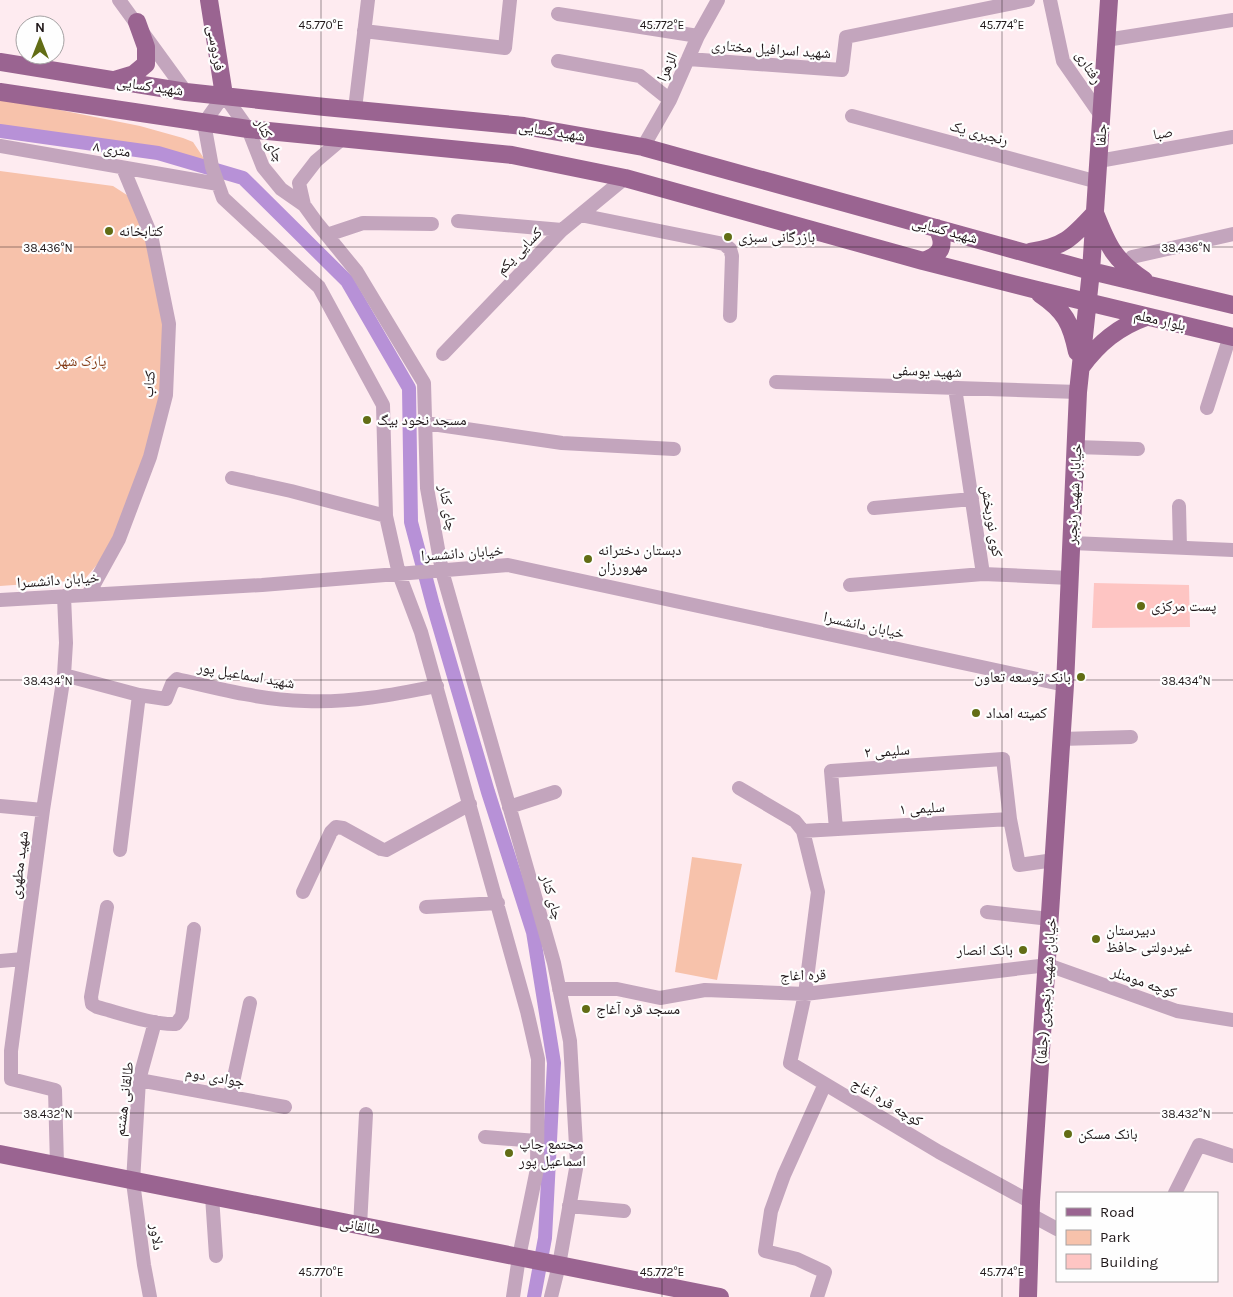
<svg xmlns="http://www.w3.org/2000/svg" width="1233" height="1297" font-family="Karla,'Noto Naskh Arabic',sans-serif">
	<rect width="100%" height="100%" fill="#feebf0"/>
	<!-- green -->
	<path fill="#f7c2ab" d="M0,98L140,126L183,138L193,142L207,163L165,149L0,127Z
		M0,171L113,186L130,197L145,227L163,325L162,397L119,539L84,580L0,586Z
		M692,857L742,864L717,980L675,972Z"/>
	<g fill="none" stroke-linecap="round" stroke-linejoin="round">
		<!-- canal -->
		<path stroke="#b791d7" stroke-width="14" d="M0,131L158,153L243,178L347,281L409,388L411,522L433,605L488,792L533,932L554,1063L545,1238L534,1297"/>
	</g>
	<!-- building -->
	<path fill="#fec5c3" d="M1094,583L1189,585L1190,627L1092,628Z"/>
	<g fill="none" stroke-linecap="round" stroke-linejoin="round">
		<!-- minor -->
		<path stroke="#c3a5bd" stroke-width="14" d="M119,0L186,92
			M1050,0L1063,61L1102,117
			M558,14L698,36
			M364,31L505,48L510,0
			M1106,40L1233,20
			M688,59L842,70L846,37L1028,0
			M558,61L640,76L670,100
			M355,109L368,0
			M852,116L1098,182
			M0,146L218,184
			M643,147L670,100L698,36L718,0
			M1099,161L1233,137
			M304,205L299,183L316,161L342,139
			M580,215L724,244L730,249L732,256L730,316
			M458,221L562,230
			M327,235L363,223L432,224
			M1132,257L1233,234
			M443,354L562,230L625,178
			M776,382L1078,392
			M955,388L983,574L1070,578
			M1207,408L1230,336
			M425,423L562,443L674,449
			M1076,447L1138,449
			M232,478L291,491L386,516
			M1179,506L1180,548
			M874,508L972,499
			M1072,543L1233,550
			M850,585L983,574
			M88,595L119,539L150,457L166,395L169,324L151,235L123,168
			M0,600L262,585L508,565L1065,685
			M64,675L139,695L166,699L172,684L177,679C219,689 262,700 305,701C349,703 393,695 437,686
			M1061,739L1131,737
			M739,788L795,821L803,831L818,892L805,994L790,1063L939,1152L1031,1202
			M0,806L43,810
			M509,807L555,792
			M836,829L831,771L1003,759L1010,819L1019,865L1054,860
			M803,831L1010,819
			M120,850L139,695
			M303,892L331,832L336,827L343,828L381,849L386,850L470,804
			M107,907L91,997L92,1004L97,1007C120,1013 153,1025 176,1024L182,1016L194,929
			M426,907L498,903
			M987,912L1050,919
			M0,961L23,959
			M559,989H617L660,998L705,990L805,994L1048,965L1177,1011L1233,1020
			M139,1080L285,1107
			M230,1096L250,1003
			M485,1137L537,1141
			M57,1165L55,1090L11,1079V1051L43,810L64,675L66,643L64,596
			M1175,1193L1199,1145L1233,1156
			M212,1196L216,1256
			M569,1206L624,1211
			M1031,1215L1057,1229
			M360,1226L366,1114
			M150,1297L144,1265L133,1182L139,1080L155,1022
			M513,1297L519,1257L537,1169L538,1059L527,1011L421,632L399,574L386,516L383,405L319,287L223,198L212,167L204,123L224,95L248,129L263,167L281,189L304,205L317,223L357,272L424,383L427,488L442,571L554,963L570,1041L577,1163L559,1265L551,1297
			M817,1297L825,1272L797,1259L765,1251L771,1211L784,1175L825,1084"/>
		<!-- major -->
		<path stroke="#9a6491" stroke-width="18" d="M209,0L224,95
			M0,62L186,92L325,107L524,126L643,147L1091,271L1233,305
			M114,80L134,74L146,64V47L137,22
			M0,92L248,129L512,155L625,178L923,261L1033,289L1233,337
			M1030,252C1064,247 1072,238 1095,213C1108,246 1114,260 1144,280
			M923,261C942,255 946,245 937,228
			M1040,294C1065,311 1071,323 1077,352
			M1081,367C1099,343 1118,327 1146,317
			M0,1154L720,1297
			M1028,1297L1031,1202L1065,685L1078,392L1091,271L1109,0"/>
	</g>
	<!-- ticks -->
	<path fill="none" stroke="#20181a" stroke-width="1" stroke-opacity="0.45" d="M321,0V1297M662,0V1297M1002,0V1297M0,247H1233M0,680H1233M0,1113H1233"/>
	<!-- markers -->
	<g fill="#626d15" stroke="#fefefe" stroke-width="2">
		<circle cx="109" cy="231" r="5"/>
		<circle cx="728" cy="237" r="5"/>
		<circle cx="367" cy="420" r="5"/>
		<circle cx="588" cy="559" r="5"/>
		<circle cx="1141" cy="606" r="5"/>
		<circle cx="1081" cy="677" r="5"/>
		<circle cx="976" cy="713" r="5"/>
		<circle cx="1096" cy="939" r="5"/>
		<circle cx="1023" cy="950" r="5"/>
		<circle cx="586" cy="1009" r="5"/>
		<circle cx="1068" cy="1134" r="5"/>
		<circle cx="509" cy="1153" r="5"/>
	</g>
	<g text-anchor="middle" stroke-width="4.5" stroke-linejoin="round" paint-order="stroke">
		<!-- street labels -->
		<g font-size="15" fill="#20181a" stroke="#fefefe">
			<text transform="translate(216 48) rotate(81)" y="5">فردوسی</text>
			<text transform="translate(771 49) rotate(4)" y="5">شهید اسرافیل مختاری</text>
			<text transform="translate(667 67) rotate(-66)" y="5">الزهرا</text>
			<text transform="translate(1089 67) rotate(58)" y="5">رفتاری</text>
			<text transform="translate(150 86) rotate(8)" y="5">شهید کسایی</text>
			<text transform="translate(552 131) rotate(9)" y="5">شهید کسایی</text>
			<text transform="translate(979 133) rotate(15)" y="5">رنجبری یک</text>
			<text transform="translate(1163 133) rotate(-10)" y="5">صبا</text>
			<text transform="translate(1101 135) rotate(-86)" y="5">جلفا</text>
			<text transform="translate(270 140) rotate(63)" y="5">چای کنار</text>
			<text transform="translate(112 149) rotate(10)" y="5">۸ متری</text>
			<text transform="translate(945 230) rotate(15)" y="5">شهید کسایی</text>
			<text transform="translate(519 251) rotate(-46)" y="5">کسایی یکم</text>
			<text transform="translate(1160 320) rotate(13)" y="5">بلوار معلم</text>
			<text transform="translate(927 371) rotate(2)" y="5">شهید یوسفی</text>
			<text transform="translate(149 384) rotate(-85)" y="5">کتاب</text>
			<text transform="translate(1074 494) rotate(-87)" y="5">خیابان شهید رنجبر</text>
			<text transform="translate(448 508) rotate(80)" y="5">چای کنار</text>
			<text transform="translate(992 521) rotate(81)" y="5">کوی نوربخش</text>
			<text transform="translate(462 553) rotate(-4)" y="5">خیابان دانشسرا</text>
			<text transform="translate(58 580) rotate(-4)" y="5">خیابان دانشسرا</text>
			<text transform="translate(864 625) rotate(12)" y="5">خیابان دانشسرا</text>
			<text transform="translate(246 675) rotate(10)" y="5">شهید اسماعیل پور</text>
			<text transform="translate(887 751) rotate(-4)" y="5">سلیمی ۲</text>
			<text transform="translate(922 808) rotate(-3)" y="5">سلیمی ۱</text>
			<text transform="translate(19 865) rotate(-83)" y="5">شهید مطهری</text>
			<text transform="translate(552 897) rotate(74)" y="5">چای کنار</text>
			<text transform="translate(803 975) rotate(-2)" y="5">قره اغاج</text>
			<text transform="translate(1144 982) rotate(19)" y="5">کوچه مومنلر</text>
			<text transform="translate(1046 991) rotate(-86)" y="5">خیابان شهید رنجبری (جلفا)</text>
			<text transform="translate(215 1077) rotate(10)" y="5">جوادی دوم</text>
			<text transform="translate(124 1099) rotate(-83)" y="5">طالقانی هشتم</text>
			<text transform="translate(887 1102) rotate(31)" y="5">کوچه قره آغاج</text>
			<text transform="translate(360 1226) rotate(11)" y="5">طالقانی</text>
			<text transform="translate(157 1237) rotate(83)" y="5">دلاور</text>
		</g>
		<!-- poi labels -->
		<g font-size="15" fill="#20181a" stroke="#fefefe" text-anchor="start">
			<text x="119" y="236">کتابخانه</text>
			<text x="738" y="242">بازرگانی سبزی</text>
			<text x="377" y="425">مسجد نخود‌ بیگ</text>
			<text x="598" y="555">دبستان دخترانه<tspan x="598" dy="17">مهرورزان</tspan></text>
			<text x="1151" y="611">پست مرکزی</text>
			<text x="1071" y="682" text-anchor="end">بانک توسعه تعاون</text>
			<text x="986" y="718">کمیته امداد</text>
			<text x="1106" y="935">دبیرستان<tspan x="1106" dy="17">غیردولتی حافظ</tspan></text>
			<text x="1013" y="955" text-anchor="end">بانک انصار</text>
			<text x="596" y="1014">مسجد قره آغاج</text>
			<text x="1078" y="1139">بانک مسکن</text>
			<text x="519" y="1149">مجتمع چاپ<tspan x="519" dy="17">اسماعیل پور</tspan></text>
		</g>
		<!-- park labels -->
		<g font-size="15" fill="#863e19" stroke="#fefefe">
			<text x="81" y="366">پارک شهر</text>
		</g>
	</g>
	<g font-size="12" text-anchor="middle" fill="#20181a" stroke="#fefefe" stroke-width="4.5" stroke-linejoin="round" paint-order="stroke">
		<text x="321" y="29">45.770°E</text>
		<text x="662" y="29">45.772°E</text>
		<text x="1002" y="29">45.774°E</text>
		<text x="48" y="252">38.436°N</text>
		<text x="1186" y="252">38.436°N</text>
		<text x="48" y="685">38.434°N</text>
		<text x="1186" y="685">38.434°N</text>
		<text x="48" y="1118">38.432°N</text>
		<text x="1186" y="1118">38.432°N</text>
		<text x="321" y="1276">45.770°E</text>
		<text x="662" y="1276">45.772°E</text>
		<text x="1002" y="1276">45.774°E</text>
	</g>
	<!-- legend -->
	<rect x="1056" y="1192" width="162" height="90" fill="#fefefe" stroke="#a5a2a3"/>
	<rect x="1066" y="1208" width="25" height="8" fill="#9a6491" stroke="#a5a2a3"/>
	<text x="1100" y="1217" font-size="15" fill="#20181a">Road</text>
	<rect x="1066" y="1230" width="25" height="15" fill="#f7c2ab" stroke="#a5a2a3"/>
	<text x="1100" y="1242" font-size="15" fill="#20181a">Park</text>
	<rect x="1066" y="1254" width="25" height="15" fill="#fec5c3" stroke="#a5a2a3"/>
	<text x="1100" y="1267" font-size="15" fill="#20181a">Building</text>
	<!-- north arrow -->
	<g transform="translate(40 40)"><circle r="24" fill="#fefefe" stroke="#a5a2a3"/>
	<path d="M0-4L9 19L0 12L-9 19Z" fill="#626d15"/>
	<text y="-8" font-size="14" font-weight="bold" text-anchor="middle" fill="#20181a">N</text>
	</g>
</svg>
